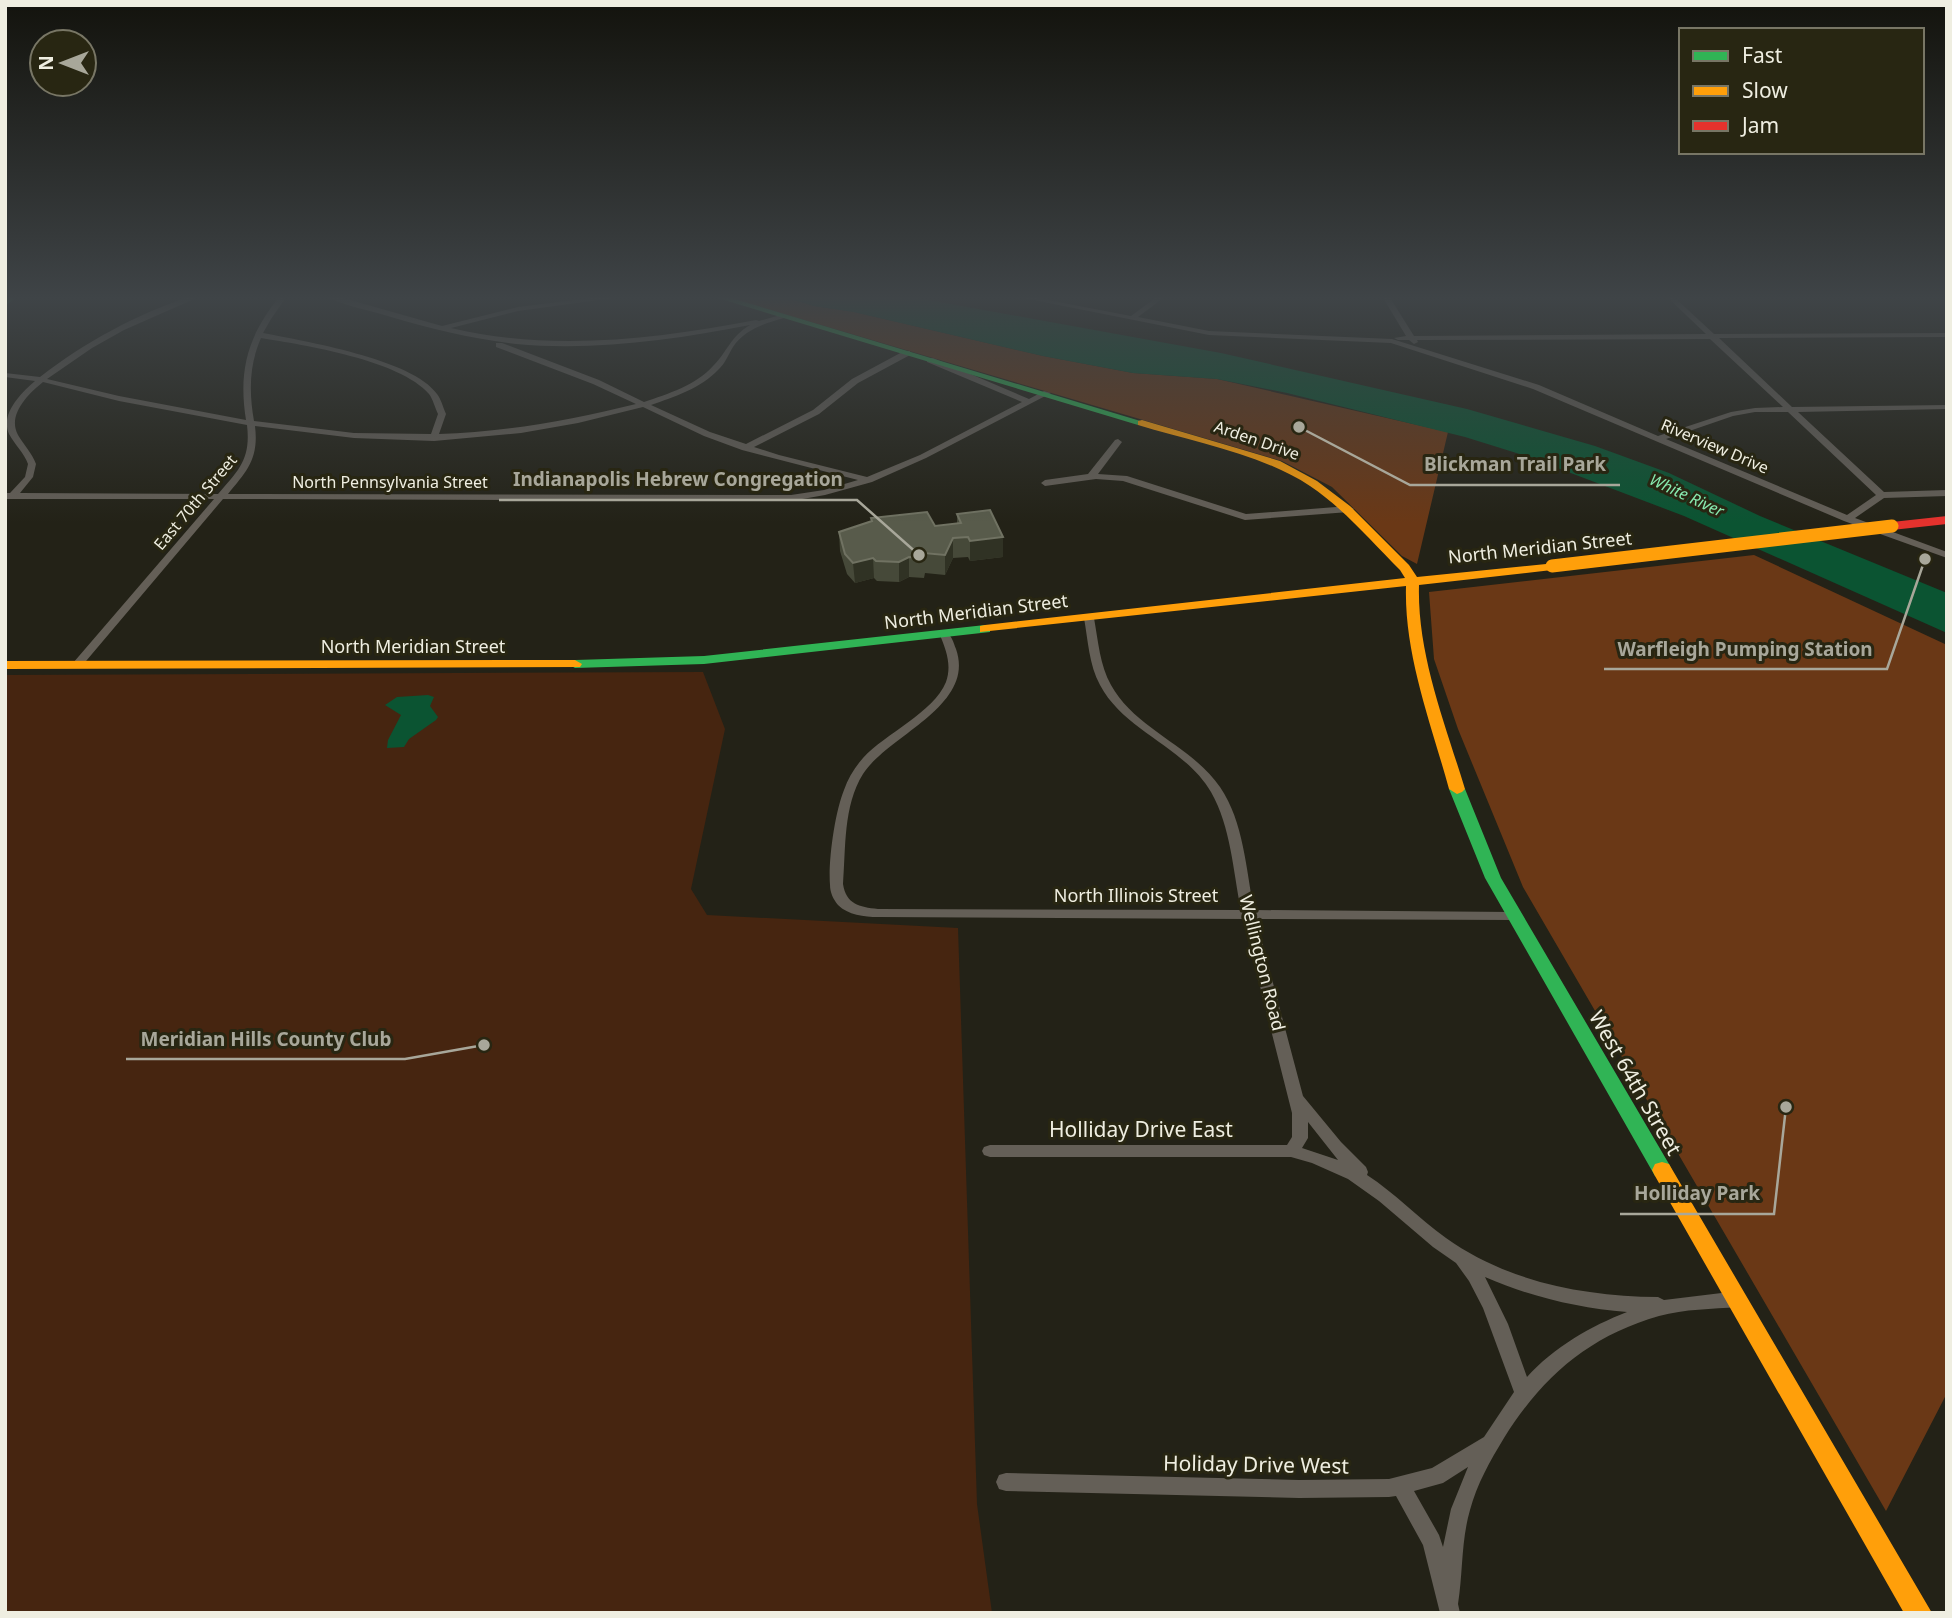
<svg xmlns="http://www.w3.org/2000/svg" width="1952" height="1618" font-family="'Noto Sans',sans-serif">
	<rect width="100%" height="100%" fill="#232217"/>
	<!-- green -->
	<path fill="#462510" d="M703,672L725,729L691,889L707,915L958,928L977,1504L992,1613H5V675Z"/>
	<!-- forest -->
	<path fill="#6a3816" d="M723,296H782L814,306L854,312L1043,356L1133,373L1217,379L1448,432L1417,564L1402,556L1332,487L1282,461Z
		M1754,555L1947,645V1393L1886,1511L1523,887L1458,729L1434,659L1429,592Z"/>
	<!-- water -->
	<path fill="#0b5432" d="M782,296H907L1221,353L1467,409L1595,446L1669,473L1760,516L1947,593V633L1684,516L1526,456L1465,437L1287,393L1217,379L1133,373L1043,356L854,312L814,306Z
		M428,695L434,697L430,706L438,717L436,720L409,739L404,747L387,748L388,740L401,715L385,705L397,697Z"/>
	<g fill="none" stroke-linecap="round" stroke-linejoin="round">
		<!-- street -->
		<path fill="#645f57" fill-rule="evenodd" d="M191,296H201L124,330L92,348L47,379L119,396L246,420C238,370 248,335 280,296H287L271,319L263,333C303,341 413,359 437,394C441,399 443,407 446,414L439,434C506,432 571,420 636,404L593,384L496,347V343H502L599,380L644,402C668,394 696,385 713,366C728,351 730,337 750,325C673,340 594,351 516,344C473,339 432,329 391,317C370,310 344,306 325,296H336L442,326L518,307L607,296H628L518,311L451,328C552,352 655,339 756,320L759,321L784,314V318C765,323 744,330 733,347C728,355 725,364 718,370C701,388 674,397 651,405L710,432L746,444L813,410L852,379L904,351H910V355L858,383L819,414L754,447L779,455L867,477L920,455L1022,402L927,362V358H933L1029,399L1044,391L1051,393L926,458L872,482L825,495L791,501L223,499L81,667H73L72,665L73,663L214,499H5V493H10L25,477L28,464C24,453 15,445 9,434C0,414 21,393 35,381L5,377V373L40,377C85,342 137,314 191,296ZM261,338C304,345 400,360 429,394C433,399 435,408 438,414L431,434L354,433L254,421C249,392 249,365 261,338ZM43,382L119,401L247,425C251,459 239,470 218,494L20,493L33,477L36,464C32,453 24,445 18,435C7,415 28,394 43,382ZM643,407L704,436L742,450L858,480L824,490L791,495L228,494C247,471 259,459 255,426L354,438L434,441L521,433L578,423Z
			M1013,296H1027L1131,316L1158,296H1166L1138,317L1209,331L1392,339L1539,385L1658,436L1731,412L1755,408L1783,407L1710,339L1417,340L1418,342L1414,344L1409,340H1398L1394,338L1406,336L1382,296H1389L1414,336L1706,334L1666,296H1673L1714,334L1947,333V337L1719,338L1792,407L1947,405V409L1798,412L1884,492L1947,490V496L1884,498L1855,518L1947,552V558L1844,521L1533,389L1391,343L1209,335ZM1755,412H1788L1876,495L1847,515L1666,439L1733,416Z
			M1118,439L1122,442L1098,474L1127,476L1246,514L1349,506L1354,509L1349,512L1245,520L1123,481L1096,479L1045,486L1041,483L1045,480L1088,474L1115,440Z
			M1089,615L1094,618C1098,640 1100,666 1111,685C1135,729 1191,745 1220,787C1244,822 1246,870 1254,910L1513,912L1518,913L1520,916L1518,919L1513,920L1256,919L1303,1096L1341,1142L1366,1167L1368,1172L1367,1175C1395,1193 1418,1218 1446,1238C1508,1282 1583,1296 1658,1297L1664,1300L1738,1291L1744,1294L1747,1299L1744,1304L1738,1307C1712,1309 1685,1309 1659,1316C1589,1336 1542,1377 1504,1438C1490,1461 1477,1484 1470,1510C1461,1541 1463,1573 1458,1604L1460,1613H1440L1423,1545L1396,1496L1389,1497L1299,1498L1006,1491L999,1489L996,1482L999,1475L1006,1473L1299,1480L1389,1479L1432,1468L1484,1437L1514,1392L1483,1308L1469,1281L1456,1263L1433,1247L1379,1201L1348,1179L1312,1163L1291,1157H990L984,1155L982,1151L984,1147L990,1145H1287L1292,1137V1113L1243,919L878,917C864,917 848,915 838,905C833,899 830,892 830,885C828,861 835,812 844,790C848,778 855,767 863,758C886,733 933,713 946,682C952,665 946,650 940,635L945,632C952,635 953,642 956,649C976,706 888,735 863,774C843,806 846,848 843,884C846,904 859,907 878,909L1241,910C1233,871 1231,827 1211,792C1184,746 1125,732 1100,685C1089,665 1088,640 1084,618ZM1308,1122L1338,1160L1302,1148L1308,1138ZM1485,1277C1531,1297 1578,1308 1627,1312C1591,1326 1554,1347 1527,1377L1508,1324ZM1468,1467L1451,1509L1443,1547L1439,1535L1414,1491L1443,1483Z"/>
		<!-- fast -->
		<path fill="#30b455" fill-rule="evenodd" d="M8,296H18L5,306V298Z
			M711,296H725L1147,423L1138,425Z
			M985,625L990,626V632L704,664L575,668L568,664L575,660L704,656Z
			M1457,784L1465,789L1501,878L1669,1164L1672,1170L1669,1176L1662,1178L1655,1176L1485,878L1449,789Z"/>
		<!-- slow -->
		<path fill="#ff9f0a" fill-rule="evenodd" d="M1142,420L1280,461L1317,481L1350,506L1409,565L1417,577L1556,563V569L1552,570L1419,585C1417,654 1445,723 1465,789L1462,792L1457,794L1449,789C1431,723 1404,655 1406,586L980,632V626L985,625L1405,578L1400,570C1371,541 1344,509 1310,486C1262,454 1193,442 1138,425V421Z
			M575,660L582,664L580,667L5,669V661Z
			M1662,1162L1669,1164L1932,1613H1904L1655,1176L1652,1170L1655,1164Z"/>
		<!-- jam -->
		<path fill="#e5322d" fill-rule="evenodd" d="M1947,516V524L1892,530L1886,526L1892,522Z"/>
		<!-- slow-bridge -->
		<path stroke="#ff9f0a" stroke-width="13" d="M1552,566L1892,526"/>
	</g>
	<!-- wall -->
	<path fill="#464939" d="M957,514L1003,537V557L970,561L968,557L953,558L945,575L925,573L924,578L909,577L899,582L877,581L874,578L855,583L847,574L840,551L839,532L871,521V518L935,526L957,524Z"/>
	<!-- shaded-wall -->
	<path fill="#303224" d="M1003,537V557L970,561V541Z
		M953,538V558L945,575V555Z
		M909,557V577L899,582V562Z
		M873,558L874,578L855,583L853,563Z"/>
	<!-- building -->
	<path fill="#585b4b" stroke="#707262" stroke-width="2" d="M990,510L1003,537L970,541L968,537L953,538L945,555L924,553V558L909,557L899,562L876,561L873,558L853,563L845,554L839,532L872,521L871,518L927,512L935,526L961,523L957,514Z"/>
	<!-- sky -->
	<linearGradient id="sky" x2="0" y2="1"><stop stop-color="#13130d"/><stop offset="0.57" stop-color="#3f4447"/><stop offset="1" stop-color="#3f4447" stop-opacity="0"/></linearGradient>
	<rect width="1952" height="523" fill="url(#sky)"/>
	<g text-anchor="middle" stroke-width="6" stroke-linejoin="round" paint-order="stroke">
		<!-- far-street labels -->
		<g font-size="16" fill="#efeee1" stroke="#282612">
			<text transform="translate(1257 440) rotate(19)" y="6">Arden Drive</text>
			<text transform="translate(1715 446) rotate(23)" y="6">Riverview Drive</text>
			<text x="390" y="488">North Pennsylvania Street</text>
			<text transform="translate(195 502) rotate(-50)" y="6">East 70th Street</text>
		</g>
		<!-- far-water labels -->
		<g font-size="16" font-style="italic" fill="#87eaaf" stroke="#282612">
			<text transform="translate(1687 495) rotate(25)" y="6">White River</text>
		</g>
		<!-- street labels -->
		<g font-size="18" fill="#efeee1" stroke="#282612">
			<text transform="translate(1540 548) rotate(-6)" y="6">North Meridian Street</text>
			<text transform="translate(976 612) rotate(-7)" y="6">North Meridian Street</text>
			<text x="413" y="653">North Meridian Street</text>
			<text x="1136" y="902">North Illinois Street</text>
			<text transform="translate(1262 963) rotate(76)" y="6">Wellington Road</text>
		</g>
		<!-- near-street labels -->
		<g font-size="21" fill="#efeee1" stroke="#282612">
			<text transform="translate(1635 1083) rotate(60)" y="7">West 64th Street</text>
			<text x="1141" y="1137">Holliday Drive East</text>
			<text transform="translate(1256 1465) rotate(1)" y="7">Holiday Drive West</text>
		</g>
	</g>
	<!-- callouts -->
	<path fill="none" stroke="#a8a79a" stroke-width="2.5" d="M1299 427L1410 485H1620M919 555L857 500H499M1925 559L1887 669H1604M484 1045L405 1059H126M1786 1107L1774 1214H1620"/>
	<g fill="#a8a79a" stroke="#282612" stroke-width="2.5">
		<circle cx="1299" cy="427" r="7"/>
		<circle cx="919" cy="555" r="7"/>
		<circle cx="1925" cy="559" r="7"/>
		<circle cx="484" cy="1045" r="7"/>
		<circle cx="1786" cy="1107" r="7"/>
	</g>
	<g font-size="19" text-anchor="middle" font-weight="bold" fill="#a8a79a" stroke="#282612" stroke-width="6" stroke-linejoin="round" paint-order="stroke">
		<text x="1515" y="471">Blickman Trail Park</text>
		<text x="678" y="486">Indianapolis Hebrew Congregation</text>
		<text x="1745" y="656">Warfleigh Pumping Station</text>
		<text x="266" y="1046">Meridian Hills County Club</text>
		<text x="1697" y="1200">Holliday Park</text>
	</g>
	<!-- border -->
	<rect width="1952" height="1618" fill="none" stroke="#efeee1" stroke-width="14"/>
	<!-- legend -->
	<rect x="1679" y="28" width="245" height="126" fill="#282612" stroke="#787665" stroke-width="2"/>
	<rect x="1693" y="51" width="35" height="10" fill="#30b455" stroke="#787665" stroke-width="2"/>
	<text x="1742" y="63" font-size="21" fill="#efeee1">Fast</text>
	<rect x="1693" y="86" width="35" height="10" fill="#ff9f0a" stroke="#787665" stroke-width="2"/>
	<text x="1742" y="98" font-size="21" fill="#efeee1">Slow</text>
	<rect x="1693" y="121" width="35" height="10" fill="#e5322d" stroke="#787665" stroke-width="2"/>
	<text x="1742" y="133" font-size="21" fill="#efeee1">Jam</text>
	<!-- north arrow -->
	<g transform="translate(63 63) rotate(270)"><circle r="33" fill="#282612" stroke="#787665" stroke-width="2"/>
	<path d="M0-5L12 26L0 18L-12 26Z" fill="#a8a79a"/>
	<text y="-10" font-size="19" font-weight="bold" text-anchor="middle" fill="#efeee1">N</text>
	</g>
</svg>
